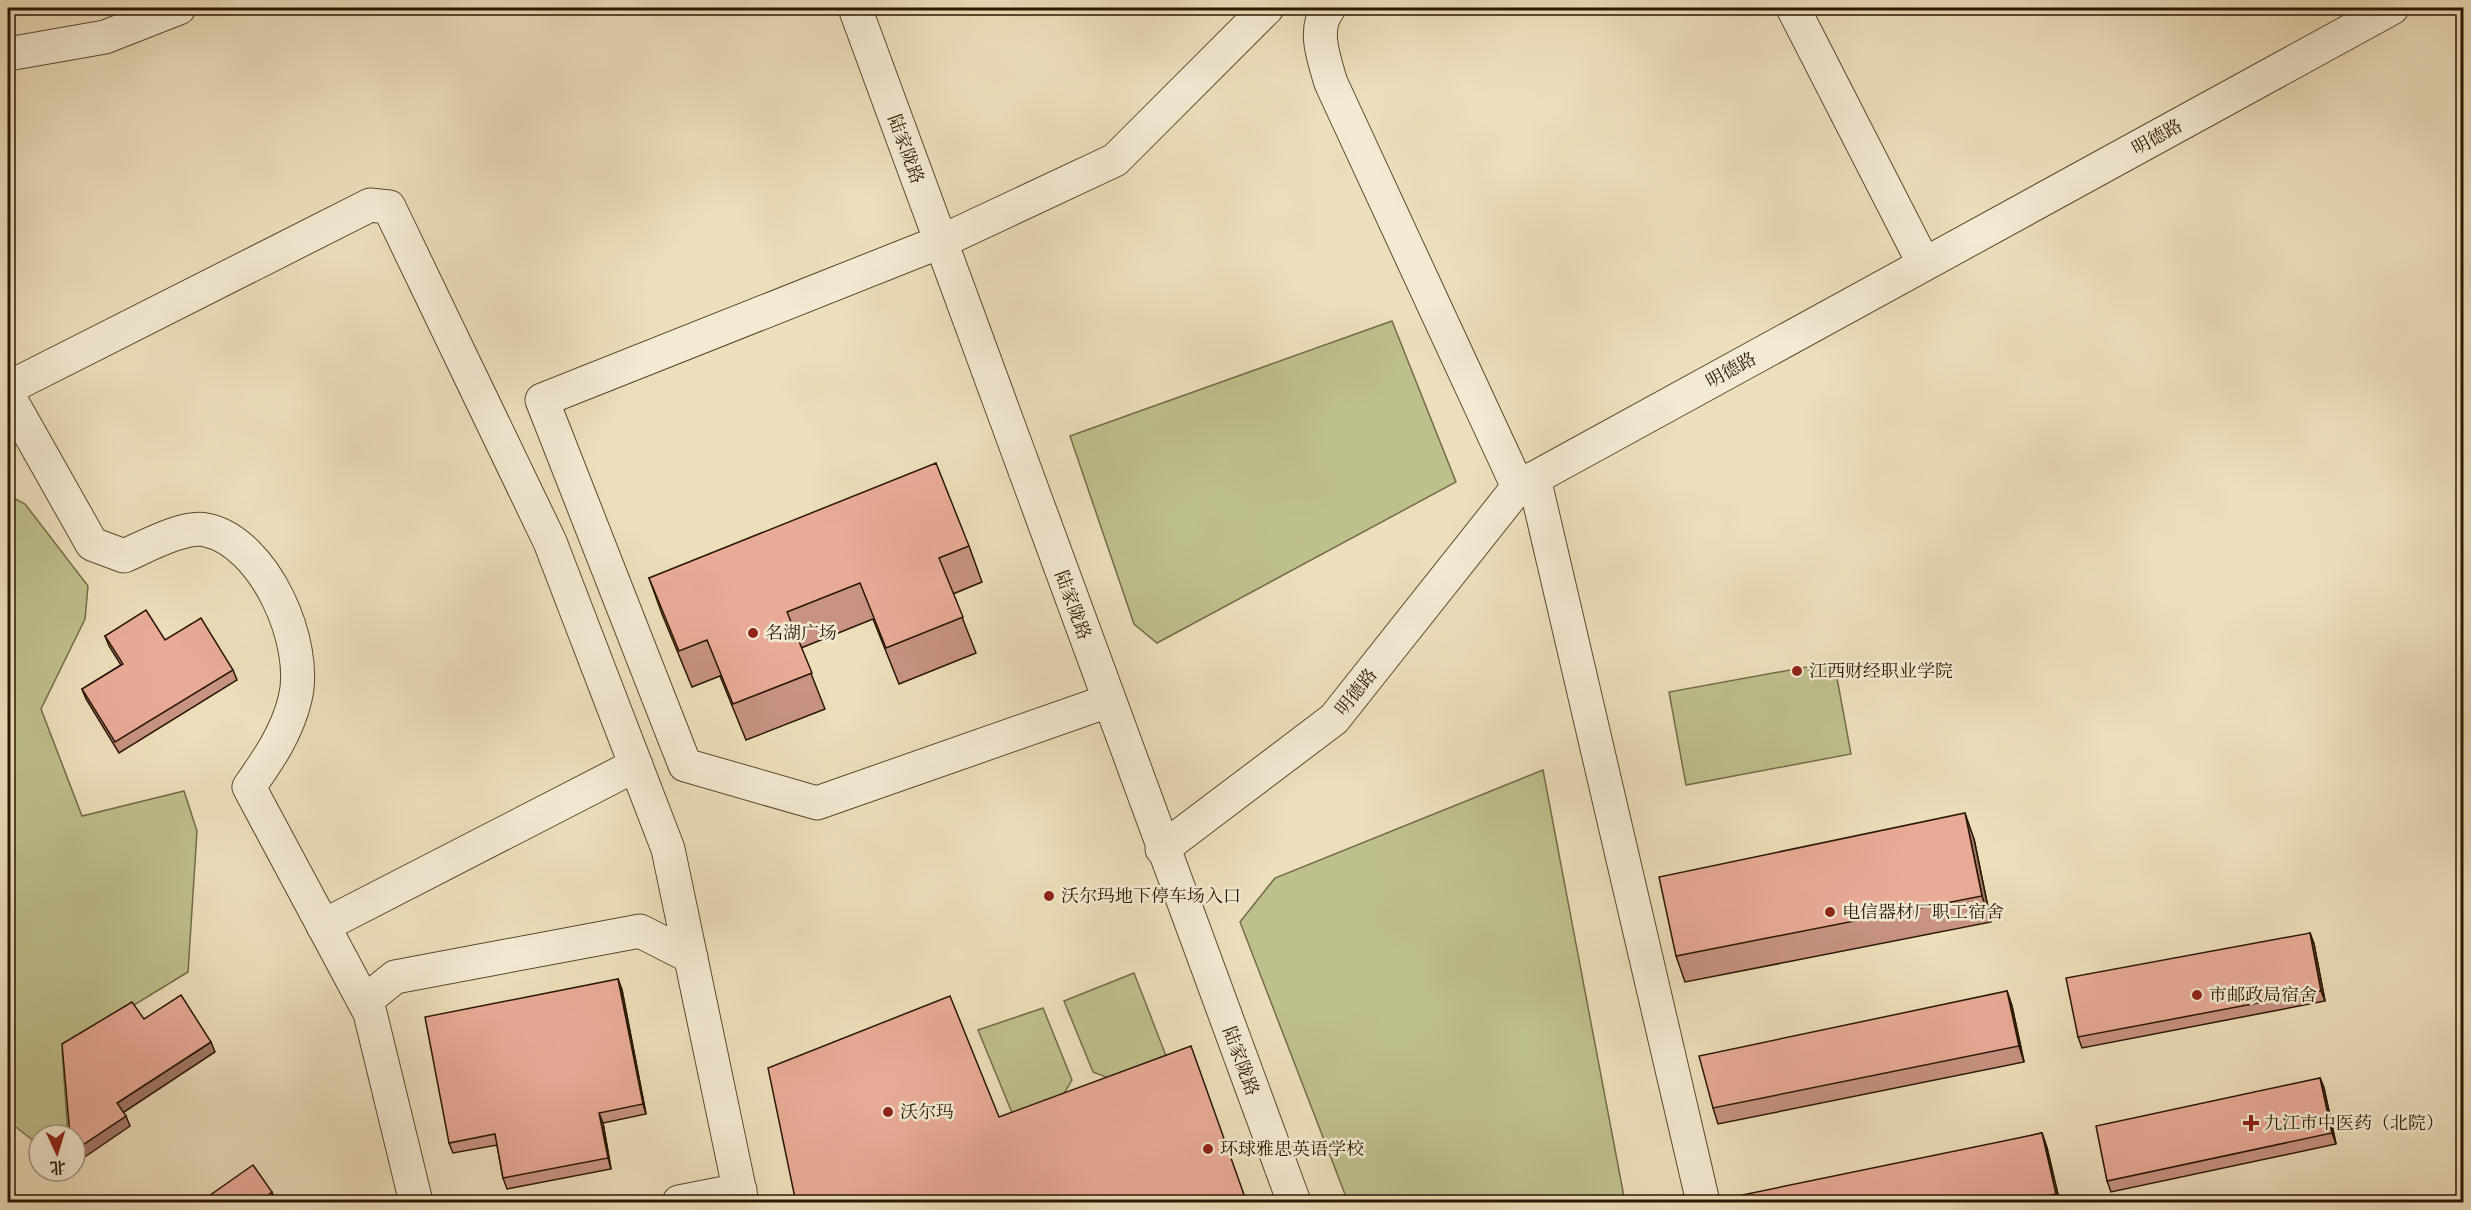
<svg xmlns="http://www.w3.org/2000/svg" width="2471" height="1210" font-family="'Libre Caslon Text','Noto Serif SC',serif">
	<rect width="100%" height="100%" fill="#eddfbc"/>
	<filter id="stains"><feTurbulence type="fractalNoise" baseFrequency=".00333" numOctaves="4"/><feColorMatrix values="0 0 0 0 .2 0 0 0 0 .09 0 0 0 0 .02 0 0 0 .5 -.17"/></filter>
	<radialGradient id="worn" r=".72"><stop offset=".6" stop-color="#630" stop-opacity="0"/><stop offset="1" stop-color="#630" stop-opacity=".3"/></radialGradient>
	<!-- green -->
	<path fill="#bec08c" stroke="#746c47" stroke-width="1.5" d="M1392,321L1456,482L1157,643L1134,624L1070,436Z
		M8,495L25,504L88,586L85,619L41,709L82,816L184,791L197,831L188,972L62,1049L68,1135H39V1145L8,1121Z
		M1834,662L1851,754L1686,785L1669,692Z
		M1543,770L1625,1202H1348L1240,922L1275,878Z
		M1134,973L1168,1061L1118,1082L1093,1072L1064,1001Z
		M1043,1008L1072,1080L1058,1104L1015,1120L978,1030Z"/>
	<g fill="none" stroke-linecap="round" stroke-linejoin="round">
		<!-- minor casing -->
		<g stroke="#5a4930" stroke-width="35">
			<path id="minor" d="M855,8L1294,1202
				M1329,8C1312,29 1324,59 1331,83L1518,487
				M1793,8L1924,264
				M8,54L105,37L179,8
				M8,388L370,205L389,207L550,542L668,849L742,1202
				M8,395L92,544L124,556C145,547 184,525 206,530C265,542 309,644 295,699C287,733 268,760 249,787L370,1013L416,1202
				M1534,478L1703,1202
				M1108,701L817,803L685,765L542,400L940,242L1115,160L1267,8
				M1162,849L1334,719L1518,487L2392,8
				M323,926L636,765
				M364,1002L395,977L640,931L691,957
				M679,1202L740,1190"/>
		</g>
		<!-- minor -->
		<use href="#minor" stroke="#f3ead3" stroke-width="33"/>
	</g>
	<!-- wall -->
	<path fill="#c89383" stroke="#291702" stroke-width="1.5" d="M969,546L982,582L953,594L976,653L899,684L873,619L801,648L825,709L746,740L720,676L692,687L662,614L649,578Z
		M105,636L165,640L233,670L237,680L119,753L86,699L82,689L121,665L109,646Z
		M1974,839L1991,922L1685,982L1676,956Z
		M2310,933L2314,944L2325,1001L2082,1048L2078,1037Z
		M618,979L622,990L646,1114L603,1123L611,1169L507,1189L503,1178L497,1145L453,1153L449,1143Z
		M2007,991L2012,1006L2024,1062L1718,1124L1713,1108Z
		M2320,1078L2324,1088L2336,1144L2111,1192L2107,1181Z
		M2042,1133L2047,1148L2060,1203H1744Z"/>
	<!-- shaded-wall -->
	<path fill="#a3786a" stroke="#291702" stroke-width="1.5" d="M1965,813L1974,839L1991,922L1982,896Z
		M2310,933L2314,944L2325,1001L2321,991Z
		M618,979L622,990L646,1114L643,1104Z
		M2007,991L2012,1006L2024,1062L2019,1046Z
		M211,1042L215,1052L121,1114L117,1103Z
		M2320,1078L2324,1088L2336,1144L2332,1133Z
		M599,1113L603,1123L611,1169L608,1158Z
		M126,1116L130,1126L76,1163L75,1150Z
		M2042,1133L2047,1148L2060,1203L2056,1194Z
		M272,1192L276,1203H258Z"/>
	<!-- building -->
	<path fill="#e9ab98" stroke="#291702" stroke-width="1.5" d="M936,463L969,546L939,558L963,617L886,648L860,583L787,612L812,673L733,704L707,640L679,651L649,578Z
		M146,610L165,640L201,618L233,670L115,742L82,689L123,664L105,636Z
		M1965,813L1982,896L1676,956L1659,877Z
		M2310,933L2321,991L2078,1037L2066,978Z
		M618,979L643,1104L599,1113L608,1158L503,1178L495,1134L449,1143L425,1017Z
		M2007,991L2019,1046L1713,1108L1699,1056Z
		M181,995L211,1042L117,1103L126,1116L75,1150V1135H70L62,1044L132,1002L144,1019Z
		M950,996L999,1117L1191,1046L1247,1203H796L768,1068Z
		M2320,1078L2332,1133L2107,1181L2096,1126Z
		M2042,1133L2056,1194L2011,1203H1744L1742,1195Z
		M253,1165L272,1192L258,1203H199Z"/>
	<!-- markers -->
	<g fill="#8f2418" stroke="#f3ead3" stroke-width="2">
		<circle cx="753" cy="633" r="6"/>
		<circle cx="1797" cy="671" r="6"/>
		<circle cx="1049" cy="896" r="6"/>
		<circle cx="1830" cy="912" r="6"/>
		<circle cx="2197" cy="995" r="6"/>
		<circle cx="888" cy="1112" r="6"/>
		<path d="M2248 1114h6v6h6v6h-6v6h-6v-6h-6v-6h6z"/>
		<circle cx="1208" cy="1149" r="6"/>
	</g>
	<g text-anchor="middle" stroke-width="5" stroke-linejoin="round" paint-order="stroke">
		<!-- street labels -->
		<g font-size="18" fill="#291702" stroke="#f3ead3">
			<text transform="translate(2157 137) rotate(-29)" y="6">明德路</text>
			<text transform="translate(906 149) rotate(70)" y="6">陆家陇路</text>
			<text transform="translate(1731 370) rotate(-29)" y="6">明德路</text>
			<text transform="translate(1073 605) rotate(70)" y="6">陆家陇路</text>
			<text transform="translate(1356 692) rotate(-51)" y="6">明德路</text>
			<text transform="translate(1241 1061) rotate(70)" y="6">陆家陇路</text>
		</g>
		<!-- poi labels -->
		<g font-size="18" fill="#291702" stroke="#f3ead3" text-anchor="start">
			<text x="765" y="639">名湖广场</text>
			<text x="1809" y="677">江西财经职业学院</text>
			<text x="1061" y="902">沃尔玛地下停车场入口</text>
			<text x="1842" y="918">电信器材厂职工宿舍</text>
			<text x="2209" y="1001">市邮政局宿舍</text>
			<text x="900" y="1118">沃尔玛</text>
			<text x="2264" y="1129">九江市中医药（北院）</text>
			<text x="1220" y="1155">环球雅思英语学校</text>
		</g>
	</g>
	<!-- margin -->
	<rect width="2471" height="1210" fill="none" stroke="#eddfbc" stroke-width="30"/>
	<rect x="9" y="9" width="2453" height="1192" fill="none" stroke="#291702" stroke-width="3"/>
	<rect x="15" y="15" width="2441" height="1180" fill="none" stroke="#291702" stroke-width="1.5"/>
	<!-- north arrow -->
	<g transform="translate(57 1153) rotate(176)"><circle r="28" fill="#f3ead3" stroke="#a2967f" stroke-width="1.5"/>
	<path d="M0-4.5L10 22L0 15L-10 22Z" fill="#8f2418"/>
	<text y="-9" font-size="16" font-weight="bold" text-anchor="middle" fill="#291702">北</text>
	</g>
	<rect width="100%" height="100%" filter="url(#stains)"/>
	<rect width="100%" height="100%" fill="url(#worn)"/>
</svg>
